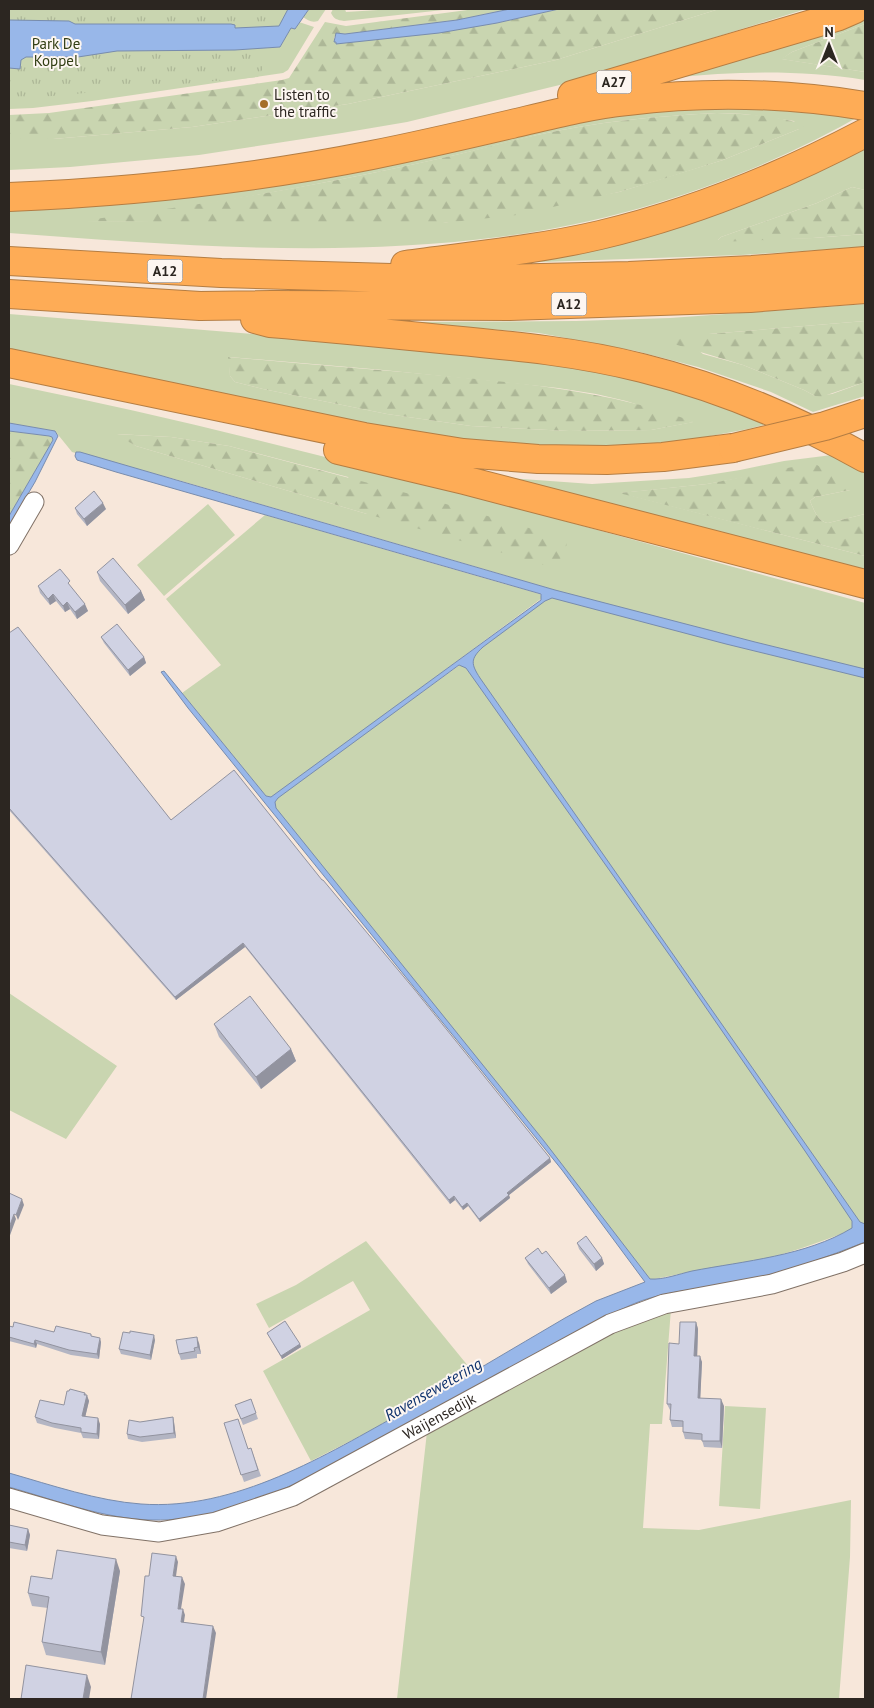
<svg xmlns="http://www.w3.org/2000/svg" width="874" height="1708" font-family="'PT Sans',sans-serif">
	<defs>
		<pattern id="forest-firs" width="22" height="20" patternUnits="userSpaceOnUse" patternTransform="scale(1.25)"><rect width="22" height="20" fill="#c9d5b0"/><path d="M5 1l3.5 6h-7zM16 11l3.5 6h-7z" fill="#adb797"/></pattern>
		<pattern id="park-tufts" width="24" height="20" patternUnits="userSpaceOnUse" patternTransform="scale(1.25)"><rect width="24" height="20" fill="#c9d5b0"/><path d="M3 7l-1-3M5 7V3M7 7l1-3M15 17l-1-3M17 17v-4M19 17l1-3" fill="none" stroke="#adb797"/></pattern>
	</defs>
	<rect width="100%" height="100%" fill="#f7e7da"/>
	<!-- green -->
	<path fill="#c9d5b0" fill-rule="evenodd" d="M309,9H326L318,21C311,23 308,20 303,17Z
		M333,9H345L346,12L394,9H452L344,21C337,20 334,19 331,13Z
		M719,9H806L572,82L407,122L342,133L199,155L70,167L9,170V139H53L192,127L348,104L556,60Z
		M865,18V24L792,52L782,59L865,72V80C801,70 736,71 671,78Z
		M299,22L314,27L288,70L283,73L92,101L33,108L9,109V68L236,49L280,47L291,28L295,29Z
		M707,101L865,113C754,177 626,221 499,237C336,258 172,245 9,233V205L537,124ZM717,113L744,114L794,121L799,129L723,160L619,192L443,223L85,221C197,207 309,187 420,163C459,155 498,144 537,135C596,122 656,116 717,113Z
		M865,141V190L852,187L817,203L721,237L718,240L813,238L865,234V247L741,255L512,263Z
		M865,304V321L709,334H679L703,354L743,365L804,390L815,396L832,394L865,382V396L813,412L771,392L698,367L636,351L539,333L415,323L412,322L576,321L670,318Z
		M9,314L511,355L625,374L774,422L748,429L625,452L446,440L9,352ZM229,357L383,370L558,388L596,394L626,401L693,422L651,430L569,431L471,426L387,414L263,389L235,382L230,376Z
		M9,384C188,420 364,466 539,514C648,544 757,573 865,603V1225C830,1238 796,1252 759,1260C723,1267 686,1272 650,1280L545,1144L269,802L464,662L555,590L178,480L72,452L55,431L9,423ZM117,434L171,437L229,446L348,477L367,514L136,446Z
		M840,454L865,471V514L828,523C818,522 814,510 810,501L815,497L850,490L757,475L707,484L621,493L865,556V572L495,477L592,484L689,478L740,470L784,461Z
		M208,504L235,535L164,596L137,565Z
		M265,515L540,594L542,598L275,796L271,797L266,796L182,693L221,665L166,599Z
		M9,993L117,1066L66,1139L9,1110Z
		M366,1241L473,1372L370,1431L311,1461L263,1371L370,1310L353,1281L269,1328L256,1304L296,1285Z
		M671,1309L662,1424H650L643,1528L699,1530L851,1500L850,1557L839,1699H397L427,1432L618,1327Z
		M725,1406L766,1408L760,1509L719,1506Z"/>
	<!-- forest -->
	<path fill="url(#forest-firs)" d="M475,9H510L457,20L345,34L336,33V36L334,37V41L497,23L559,9H719L556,60L348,104L192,127L53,139H9V115L49,113L282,80L289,78L325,22L346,26Z
		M865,24V72L781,59L792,52Z
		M717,113C746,114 777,115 805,125L799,129L723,160L666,178L619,192L517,215L443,223L288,224L79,221C192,207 304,188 415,164C456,156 496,144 537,135C596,122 656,116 717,113Z
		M852,187L865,190V234L813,238L720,242L718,240L721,237L817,203Z
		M865,321V382L821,397L815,396L804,390L743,365L674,344L679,334H709Z
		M228,357C304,364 380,370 456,377C538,385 616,393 694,422L651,430L569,431L471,426L387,414L263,389L235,382L230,376Z
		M9,431L49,436L52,437L53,440L9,516Z
		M115,434L171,437L229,446L425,498L564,538L567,544C562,557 562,561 548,566L367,514L136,446Z
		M813,463L852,483V486L850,490L815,497L810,501C814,510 818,522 828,523L865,514V556L619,493L707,484Z"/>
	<!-- park -->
	<path fill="url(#park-tufts)" d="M9,9H296L258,77L9,100Z"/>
	<!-- water -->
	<path fill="#98b7e9" stroke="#788cad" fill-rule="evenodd" d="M288,9H309L295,29L291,28L280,47L235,50L117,51L78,57H26L21,60L20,69L9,68V20L69,21L75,24H231L235,25V28L279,26Z
		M510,9H559L497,23L439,33L336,44V42H334L336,33L345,34L457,20Z
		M9,423L55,431L58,436L35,482L9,526V516L53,440L52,437L49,436L9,431Z
		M76,452H80L555,590L755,642L865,669V678L726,644L552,598L545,601L483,647C470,659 471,664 480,678L860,1222L865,1224V1242C827,1257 789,1271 748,1280C716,1287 682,1289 650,1298C629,1304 609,1316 590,1325C529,1358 468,1391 407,1424C330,1466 242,1522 152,1520C104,1519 55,1500 9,1487V1473C51,1485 98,1501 141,1504C235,1511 326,1455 405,1411C459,1381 512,1349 565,1318L596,1301L645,1282L562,1170L188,708L161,672L164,671L266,796L271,797L541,600V594L116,472L77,460L75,456ZM459,665L466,668L673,960L805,1151L852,1221V1228C806,1256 744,1261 692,1271C679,1274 663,1280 650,1279L544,1141L276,808L275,802L278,798Z"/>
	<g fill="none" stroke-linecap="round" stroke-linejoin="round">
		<!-- minor casing -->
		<g stroke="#817267" stroke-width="21">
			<g id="minor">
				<path d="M9,545L34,502"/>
				<path id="s1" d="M9,1498L102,1525L159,1532L216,1522L293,1496L610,1324L664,1304L772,1284L843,1262L865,1253"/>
			</g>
		</g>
		<!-- highway casing -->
		<g stroke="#b47d43" stroke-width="30">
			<path id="highway" d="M572,95L839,16L855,9
				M9,197C130,192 252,179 372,155C418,146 465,135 512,124C550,115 588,105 627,101C706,91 786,93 865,106
				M9,261L221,273L460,280L629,276L752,270L865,261
				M405,265C470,256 536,250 600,235C693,213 781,177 865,133
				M9,294L200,306L272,305L510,306L750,298L865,289
				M255,319L270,323C331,328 391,334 451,340C515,346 579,352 642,368C719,387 795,419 865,458
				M9,363L364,437L463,453L538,459L607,460L663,457L733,448
				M338,450L464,480L865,584"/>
		</g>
		<!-- minor -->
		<use href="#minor" stroke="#fff" stroke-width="19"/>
		<!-- highway -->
		<use href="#highway" stroke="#feac56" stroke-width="28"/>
		<!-- highway-bridge casing -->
		<g stroke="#b47d43" stroke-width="30" stroke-linecap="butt">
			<path id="highway-bridge" d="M733,448L825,426L865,413"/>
		</g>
		<!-- highway-bridge -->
		<use href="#highway-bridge" stroke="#feac56" stroke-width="28"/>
	</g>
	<!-- wall -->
	<path fill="#b3b5c3" d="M75,508L106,509L87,526L77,514Z
		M97,572L141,591L145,600L128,614L100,581Z
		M38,586L72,588L88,611L77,619L70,609L65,612L56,601L50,605L40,593Z
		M9,633L171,820L322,880L550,1158L551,1162L509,1195L510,1198L480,1222L468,1206L463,1210L455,1200L450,1204L245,947L176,1000L9,810Z
		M101,637L144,657L146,663L130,676L104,643Z
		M214,1024L291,1049L296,1061L261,1089L219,1037Z
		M577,1243L602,1258L604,1264L596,1271L579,1249Z
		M542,1254L567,1282L551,1294L528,1264L525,1258Z
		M696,1322L698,1329L697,1356L702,1362L700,1399L724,1406L722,1448L704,1447L702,1440L685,1439L683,1432V1427H672L670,1420L671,1410H670L667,1404L679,1344Z
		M9,1326L13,1327L92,1336L101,1342L99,1359L71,1355L37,1344L36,1348L9,1341Z
		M267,1333L300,1344L301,1347L282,1359Z
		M155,1340L151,1360L121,1354L119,1349Z
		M199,1343L201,1354H197V1358L181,1360L179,1354Z
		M85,1393L89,1401L85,1417L100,1424L99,1439L83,1438L81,1433L55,1428L37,1423L35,1417L64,1405Z
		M251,1399L258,1419L243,1425L235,1405Z
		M173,1417L174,1422L176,1438L142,1442L128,1439L127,1434L140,1422Z
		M224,1423L248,1449L251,1448L261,1476L244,1482Z
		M9,1525L28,1529L30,1535L27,1551L9,1548Z
		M120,1571L105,1665L46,1655L42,1642L48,1608L32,1606L28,1593L52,1579Z"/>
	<!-- shaded-wall -->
	<path fill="#92939f" d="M103,503L106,509L87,526L84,519Z
		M141,591L145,600L128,614L125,605Z
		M53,594L56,601L50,605L48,599Z
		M67,602L70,609L65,612L63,606Z
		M85,604L88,611L77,619L75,612Z
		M144,657L146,663L130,676L128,670Z
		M243,943L245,947L176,1000L175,997Z
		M291,1049L296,1061L261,1089L256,1077Z
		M550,1158L551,1162L509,1195L510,1198L480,1222L479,1219L507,1193Z
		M454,1196L455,1200L450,1204L449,1200Z
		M22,1199L24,1205L18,1220L16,1215Z
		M467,1203L468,1206L463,1210L462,1207Z
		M14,1214L16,1219L9,1238V1228Z
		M602,1258L604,1264L596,1271L594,1264Z
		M565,1275L567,1282L551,1294L549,1288Z
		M696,1322L698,1329L697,1362L694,1356Z
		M154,1335L155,1340L151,1360L150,1355Z
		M197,1337L199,1343L201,1354L198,1347Z
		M100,1338L101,1342L99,1359L97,1354Z
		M35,1340L37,1344L36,1348L34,1344Z
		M300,1344L301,1347L282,1359L281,1356Z
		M700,1356L702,1362L700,1405L698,1398Z
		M85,1393L86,1397L87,1395L89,1401L84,1422L82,1416Z
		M721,1399L724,1406L722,1448L720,1441Z
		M173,1417L174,1422L176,1438L174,1433Z
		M98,1418L100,1424L99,1439L97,1434Z
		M28,1529L30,1535L27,1551L25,1545Z
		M176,1556L178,1562L175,1583L173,1576Z
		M116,1559L120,1571L105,1665L101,1652Z
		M182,1577L185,1584L180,1615L178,1609Z
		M183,1609L185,1615L183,1628L181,1622Z
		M213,1626L216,1633L206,1699H203Z
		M87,1675L91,1687L89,1699H83Z"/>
	<!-- building -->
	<path fill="#d0d2e3" stroke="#92939f" d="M94,491L103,503L84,519L75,508Z
		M113,558L141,591L125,605L97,572Z
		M60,569L70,581L68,583L85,604L75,612L67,602L63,606L53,594L48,599L38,586Z
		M117,624L144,657L128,670L101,637Z
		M18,627L171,820L234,770L322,880H323L414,989L550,1158L507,1193L509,1195L479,1219L467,1203L462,1207L454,1196L449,1200L243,943L175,997L9,808V633Z
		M250,996L291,1049L256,1077L214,1024Z
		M9,1193L22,1199L16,1215L14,1214L9,1228Z
		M586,1236L602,1258L594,1264L577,1243Z
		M538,1248L542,1254L546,1251L565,1275L549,1288L525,1258Z
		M285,1321L300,1344L281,1356L267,1333Z
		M14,1322L54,1332L56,1326L91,1334V1336L100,1338L97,1354L69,1350L35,1340L34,1344L9,1337V1326L13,1327Z
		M680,1322H696L694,1356H700L698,1398L721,1399L720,1441H702V1434L683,1432V1421L670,1420L671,1404H667L669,1343L679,1344Z
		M130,1331L154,1335L150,1355L119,1349L123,1332L130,1333Z
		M197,1337L198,1347L194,1348L195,1351L179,1354L176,1340Z
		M70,1389L85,1393L84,1395H87L82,1416L98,1418L97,1434L81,1432V1428L52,1423L35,1417L40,1400L64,1405L67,1391H69Z
		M251,1399L256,1413L241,1419L235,1405Z
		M173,1417L174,1433L140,1437L127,1434L129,1420L140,1422Z
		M238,1419L248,1449L251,1448L258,1470L241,1475L224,1423Z
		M9,1525L28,1529L25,1545L9,1542Z
		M57,1550L116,1559L101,1652L42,1642L49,1597L28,1593L31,1576L52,1579Z
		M152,1553L176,1556L173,1576L182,1577L178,1609H183L181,1622L213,1626L203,1699H131L144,1617L141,1616L145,1576H149Z
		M26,1665L87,1675L83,1699H21Z"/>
	<!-- markers -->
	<circle fill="#a56f29" stroke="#fdf6f1" stroke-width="2" cx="264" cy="104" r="5"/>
	<g text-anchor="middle" stroke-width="4" stroke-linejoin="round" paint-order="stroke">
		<!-- shield labels -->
		<g fill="#fdf6f1" stroke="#6b645f" stroke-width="1">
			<rect x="596.5" y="70.5" width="35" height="23" rx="4"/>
			<rect x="147.5" y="259.5" width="35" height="23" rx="4"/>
			<rect x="551.5" y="292.5" width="35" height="23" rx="4"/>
		</g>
		<g font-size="14" font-weight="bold" fill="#2c2621">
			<text x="614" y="87">A27</text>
			<text x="165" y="276">A12</text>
			<text x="569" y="309">A12</text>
		</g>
		<!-- park labels -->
		<g font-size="15" fill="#323e13" stroke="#fdf6f1">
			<text x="56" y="49">Park De<tspan x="56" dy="17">Koppel</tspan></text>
		</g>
		<!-- poi labels -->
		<g font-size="15" fill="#2c2621" stroke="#fdf6f1" text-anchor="start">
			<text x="274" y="100">Listen to<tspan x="274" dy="17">the traffic</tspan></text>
		</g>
		<!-- street labels -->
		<g font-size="15" fill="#2c2621" stroke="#fdf6f1">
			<text dy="5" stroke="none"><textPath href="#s1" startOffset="460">Waijensedijk</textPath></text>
		</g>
		<!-- water labels -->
		<g font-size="16" font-style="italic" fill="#0e316c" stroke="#fdf6f1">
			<text transform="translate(433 1389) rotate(-30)" y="6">Ravensewetering</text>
		</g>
	</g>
	<!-- border -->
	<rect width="874" height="1708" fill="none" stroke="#2c2621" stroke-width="20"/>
	<!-- north arrow -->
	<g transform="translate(829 45)" stroke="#fdf6f1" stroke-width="4" paint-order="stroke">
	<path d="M0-4L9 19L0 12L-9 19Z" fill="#2c2621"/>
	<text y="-8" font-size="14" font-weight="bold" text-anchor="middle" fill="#2c2621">N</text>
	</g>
</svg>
